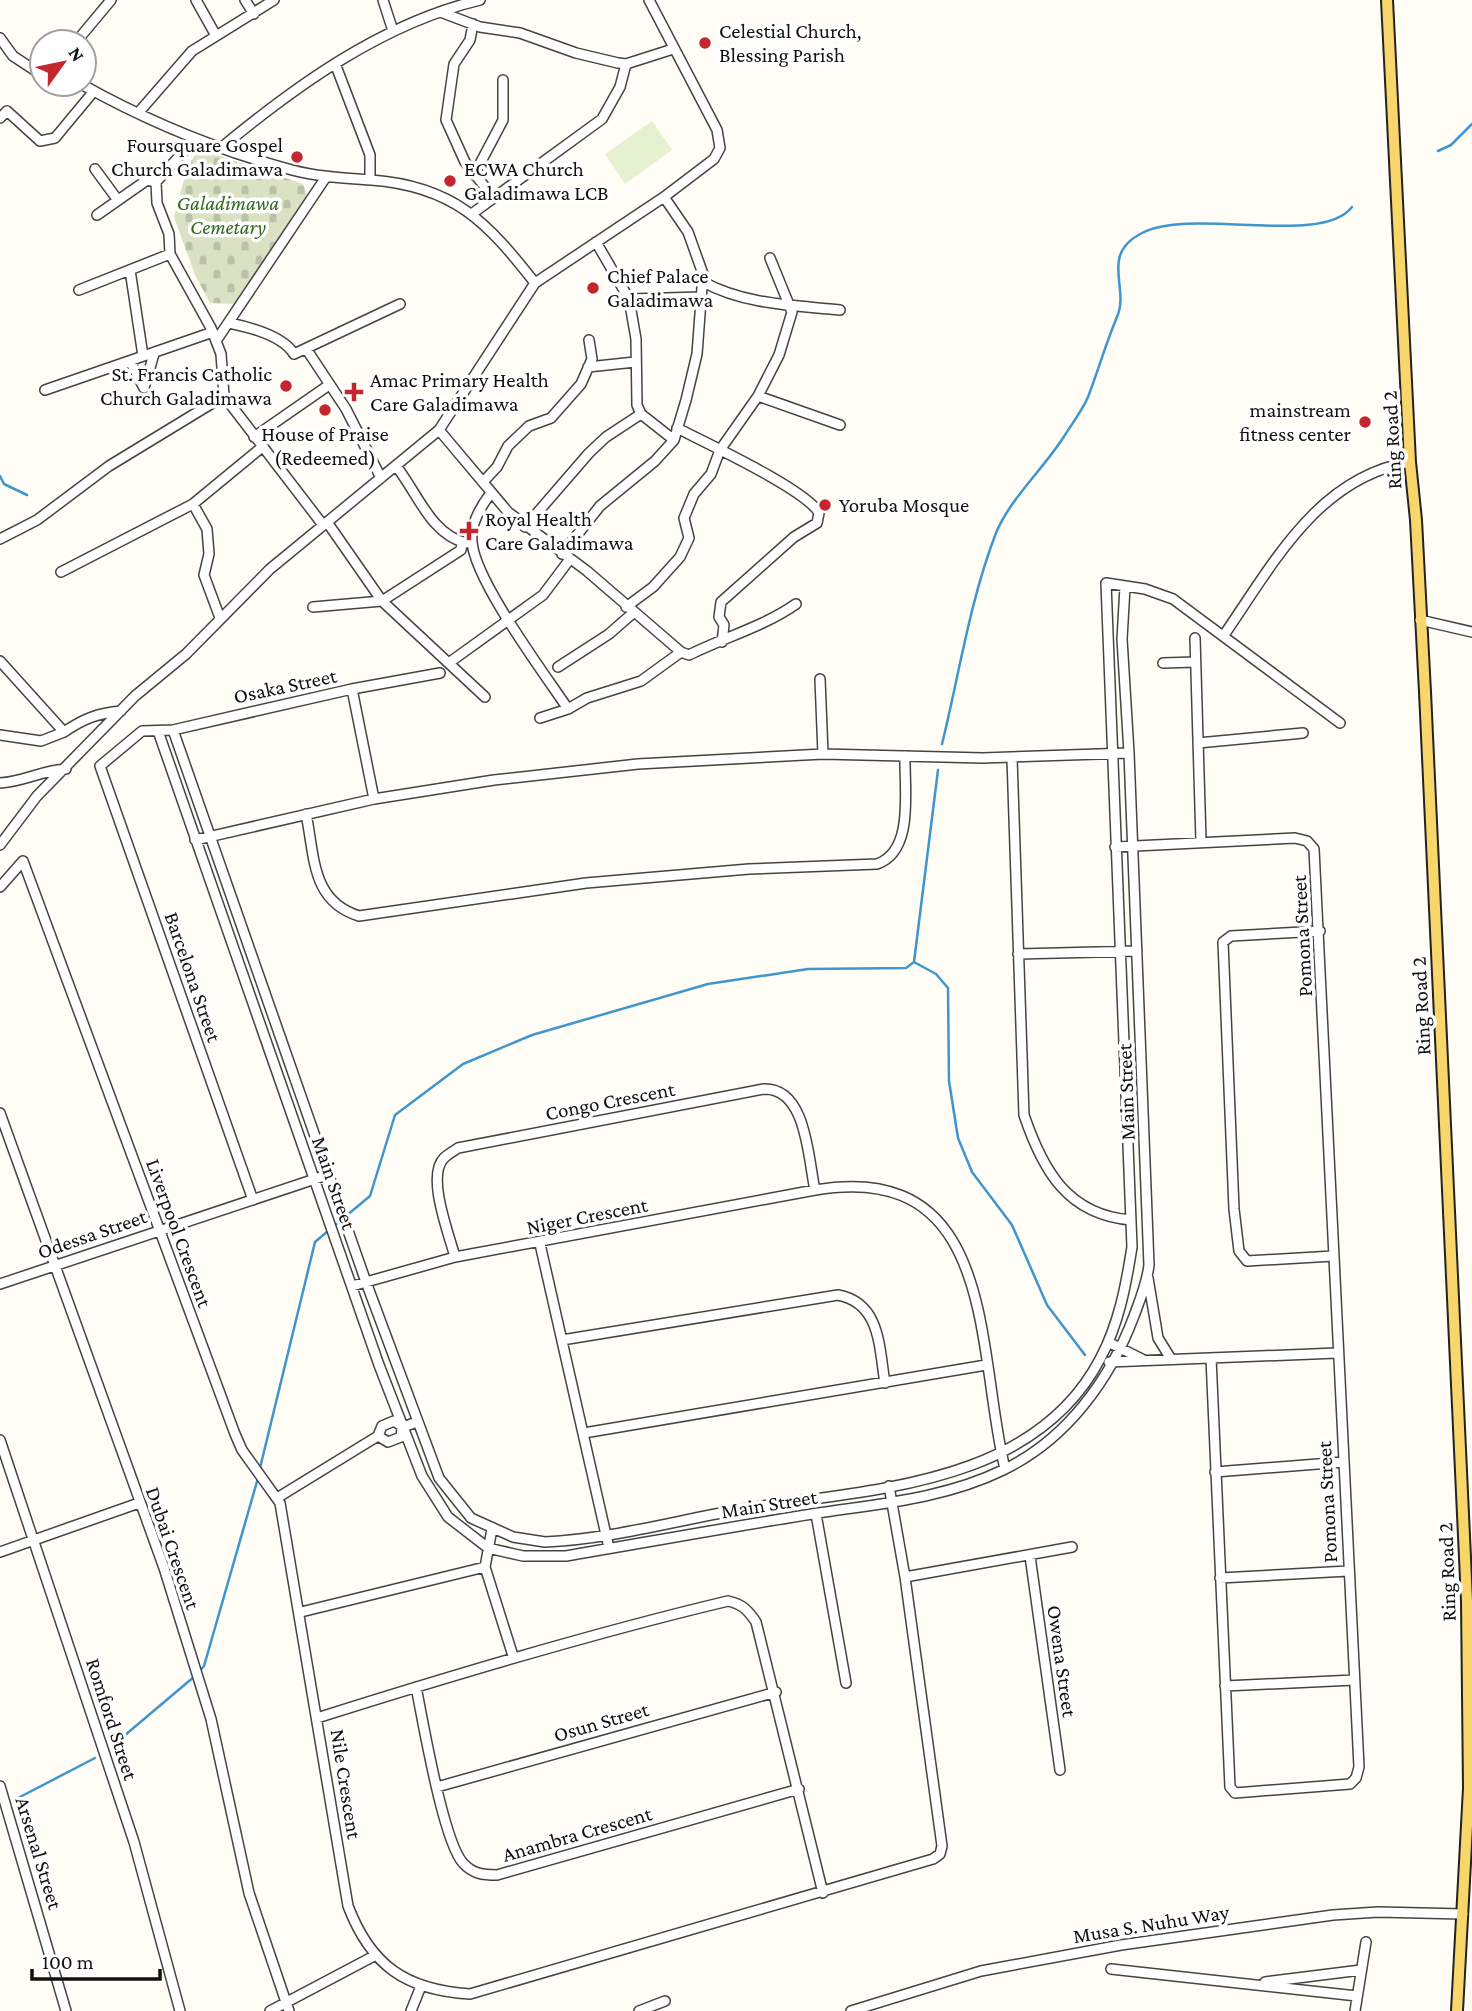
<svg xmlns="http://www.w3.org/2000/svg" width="1472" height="2011" font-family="'Crimson Pro',serif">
	<defs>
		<pattern id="cemetery-stones" width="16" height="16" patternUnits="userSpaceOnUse" patternTransform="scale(1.75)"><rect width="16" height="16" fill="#d9e3c4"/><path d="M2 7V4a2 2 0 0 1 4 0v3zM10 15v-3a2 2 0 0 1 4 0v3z" fill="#b9c2a7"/></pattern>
	</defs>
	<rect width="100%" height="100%" fill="#fffdf5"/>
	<!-- cemetery -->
	<path fill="url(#cemetery-stones)" d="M199,149L303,184L307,195L236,304L210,303L195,275L174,217L187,168Z"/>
	<!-- pitch -->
	<path fill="#e6f2cf" d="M652,121L672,150L625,184L605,154Z"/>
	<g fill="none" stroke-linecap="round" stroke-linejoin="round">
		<!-- stream -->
		<path stroke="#3f96cf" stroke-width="2.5" d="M1438,151L1451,145L1472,124
			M0,476L4,484L27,495
			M942,744C959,675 970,600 996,533C1010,499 1043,469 1063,438C1071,425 1082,411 1088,397C1098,371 1106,343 1117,317C1130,287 1099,255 1142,233C1193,207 1321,247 1352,207
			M914,962L936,974L948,988L949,1081L958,1138L972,1172L1012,1225L1047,1305L1085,1355
			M346,1216L370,1196L395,1115L463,1064L532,1035L708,984L808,969L906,968L914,962L938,770
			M260,1468L315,1242L341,1220
			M199,1672L204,1666L258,1478
			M118,1741L195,1676
			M18,1798L95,1758"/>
		<!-- minor casing -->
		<g stroke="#444" stroke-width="12">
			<path id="minor" d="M196,0L215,34
				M245,0L254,14
				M383,0L393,31
				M443,13L480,27L520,33L576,53L618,63L626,64L673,49
				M473,24L470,40L454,64L446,120L465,162L493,197
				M0,38L13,56L42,75
				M76,42L111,0
				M336,66L370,155V180
				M81,84C147,121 220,151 292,170C319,177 344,178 371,180C454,186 487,222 535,283
				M139,112L192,51L274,0
				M0,118L7,111L40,141L55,138L94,91
				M195,139L156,182L157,203L169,234L170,254L211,328L221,354L224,396L323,525
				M222,147C297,85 383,23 480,0
				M95,169L117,199
				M474,175L503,120V80
				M473,213L602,119L620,87L626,64
				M97,215L147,180L156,182
				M596,242L629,299L636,339L637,405L641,414L674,440
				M130,270L143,356
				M703,282C746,305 793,305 840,310
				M79,290L170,254
				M629,299L702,297
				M229,323C249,327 283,336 294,354L400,304
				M216,341L326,177
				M307,350L346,409L381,478
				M130,361L144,388
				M588,367L635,362
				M144,388L154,354
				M45,390L213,332
				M758,396L840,425
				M677,428C704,442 807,490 819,513L817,523L794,537L721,602L719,617L724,625L722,642
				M439,430L508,512L587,571L681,652L689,655C725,637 763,627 796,604
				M254,437L329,385
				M396,466C417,492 431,535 466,543
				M483,482L497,467L508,446L529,426L551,418L581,384L592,359L589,340
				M491,493C481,506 470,524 472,542C475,581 544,673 568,709
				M193,504L207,529L209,554L204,575L220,618
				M327,522L382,601L485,697
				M525,527L589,453L606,437L641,414
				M0,539L37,520L109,466L224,396
				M562,554L600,506L655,461L674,440L686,400L697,354L703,274L688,232L664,197
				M61,572L193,504L261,448
				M313,607L382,601L461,550L462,543
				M626,607L653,587L680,557L689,538L684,518L694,494L711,474L720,450L758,396L779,355L792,312L770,258
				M1420,620L1472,632
				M1224,635C1273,564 1318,477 1410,462
				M1195,638L1201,841
				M0,661L64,732C83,719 98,713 121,711
				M450,662L543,595L570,559
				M1163,663L1195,662
				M558,667L609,634L633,613
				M820,679L823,754
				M352,689L440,673
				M540,718L568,709L587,698L641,681L681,652
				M173,730L366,1282L439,1478L471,1518L513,1537L545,1542C613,1539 681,1519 749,1508C872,1489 1034,1485 1100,1359C1119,1324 1126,1285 1132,1247L1106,583L1145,589L1173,599L1340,723
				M158,731L379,1365L422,1476L448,1517L488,1548L523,1556H566C648,1542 730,1527 812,1514C876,1504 944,1499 1003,1470C1066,1440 1110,1380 1134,1316C1140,1300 1147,1283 1149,1265L1129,753L1122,639L1125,587
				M0,735L41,741L64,732
				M1198,743L1303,733
				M1012,758L1024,1115C1043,1171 1068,1215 1131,1220
				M0,783C23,782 43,770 66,769
				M306,814C315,857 311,901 359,916L586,883L749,869L877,864C915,851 904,788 905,756
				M195,840L374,799L494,780L638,764L823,754L983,758L1129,753
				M0,845L37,796L135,696L186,654L270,569L439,430L535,283L664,197L714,159L720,148L717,130L649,0
				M1115,847L1295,838L1307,841L1314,849L1359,1767L1356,1778L1350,1784L1235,1793L1230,1787L1211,1358
				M0,887L23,861L235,1434L242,1450L280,1503L348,1906C371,1966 406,1990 470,1994L933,1859L940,1854L942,1846L905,1577L889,1486
				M1320,931L1231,936L1223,942L1234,1209L1239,1251L1247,1261L1333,1256
				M1018,954L1137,951
				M0,1113L164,1568L211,1719L249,1893L289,2011
				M253,1200L100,766L142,731L173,730L352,689L374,799
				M540,1244L609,1548
				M455,1257C449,1234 426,1176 444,1158C448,1154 454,1151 458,1148L764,1089C807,1088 808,1159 815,1190
				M1148,1278L1158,1338L1171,1359
				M0,1284L330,1174
				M352,1286L455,1257L815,1190C998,1159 976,1351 1005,1469
				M562,1340L838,1295C881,1303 879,1348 885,1383
				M1108,1342L1142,1359
				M1109,1362L1337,1353
				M402,1428L401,1437L388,1442L378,1436L382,1426L394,1421L403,1427L417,1422
				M584,1433L986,1365
				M0,1440L134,1842L180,2011
				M1215,1472L1343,1462
				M277,1498L378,1436
				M816,1514L846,1683
				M492,1529L485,1567L513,1656
				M0,1552L139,1503
				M1030,1556L1060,1770
				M905,1577L1072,1547
				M1220,1578L1348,1571
				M301,1612L485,1567
				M1225,1686L1354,1680
				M416,1687C423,1721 443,1841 463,1863C473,1874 483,1875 497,1875L799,1789
				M317,1718C453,1675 589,1634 728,1601C742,1604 748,1610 756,1622L823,1893
				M0,1786L66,2011
				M437,1787L776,1692
				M1111,1969L1357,1996
				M1265,1982L1361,1970
				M270,2011L374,1956
				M411,2011L421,1986
				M639,2011L665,2001
				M851,2011L981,1971L1121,1945L1333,1915L1378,1912L1463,1914
				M1355,2011L1366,1942"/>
		</g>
		<!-- major casing -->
		<g stroke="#222" stroke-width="14">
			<path id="major" d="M1387,0L1410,462L1416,520L1425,692L1467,1601L1469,1788L1457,2011"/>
		</g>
		<!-- minor -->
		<use href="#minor" stroke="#fff" stroke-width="9"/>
		<!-- major -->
		<use href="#major" stroke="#f9d66b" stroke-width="10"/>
	</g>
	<!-- markers -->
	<g fill="#c4262e" stroke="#fff" stroke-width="2.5">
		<circle cx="705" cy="43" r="7"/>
		<circle cx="297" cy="157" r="7"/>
		<circle cx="450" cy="181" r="7"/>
		<circle cx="593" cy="288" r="7"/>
		<circle cx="286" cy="386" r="7"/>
		<path d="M350.5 381.5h7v7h7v7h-7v7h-7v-7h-7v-7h7z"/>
		<circle cx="325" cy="410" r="7"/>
		<circle cx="1365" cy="422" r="7"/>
		<circle cx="825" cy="505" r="7"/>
		<path d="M465.5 520.5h7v7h7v7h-7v7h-7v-7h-7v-7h7z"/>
	</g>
	<g text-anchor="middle" stroke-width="7" stroke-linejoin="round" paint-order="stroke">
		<!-- poi labels -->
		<g font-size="21" fill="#111" stroke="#fff" text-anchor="start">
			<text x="719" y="38">Celestial Church,<tspan x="719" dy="24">Blessing Parish</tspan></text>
			<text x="283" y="152" text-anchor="end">Foursquare Gospel<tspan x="283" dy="24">Church Galadimawa</tspan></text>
			<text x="464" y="176">ECWA Church<tspan x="464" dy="24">Galadimawa LCB</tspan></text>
			<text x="607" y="283">Chief Palace<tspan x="607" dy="24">Galadimawa</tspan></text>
			<text x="272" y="381" text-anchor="end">St. Francis Catholic<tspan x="272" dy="24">Church Galadimawa</tspan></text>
			<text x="370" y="387">Amac Primary Health<tspan x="370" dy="24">Care Galadimawa</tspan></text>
			<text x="1351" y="417" text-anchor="end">mainstream<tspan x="1351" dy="24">fitness center</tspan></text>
			<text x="325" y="441" text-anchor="middle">House of Praise<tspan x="325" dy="24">(Redeemed)</tspan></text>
			<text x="839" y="512">Yoruba Mosque</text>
			<text x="485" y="526">Royal Health<tspan x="485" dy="24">Care Galadimawa</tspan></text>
		</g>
		<!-- park labels -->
		<g font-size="21" font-style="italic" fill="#2f6b1f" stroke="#fff">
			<text x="228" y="210">Galadimawa<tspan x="228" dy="24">Cemetary</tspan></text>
		</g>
		<!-- street labels -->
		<g font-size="21" fill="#111" stroke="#fff">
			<text transform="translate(1392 440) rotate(-93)" y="7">Ring Road 2</text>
			<text transform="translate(285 686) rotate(-12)" y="7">Osaka Street</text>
			<text transform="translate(1302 936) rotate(-93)" y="7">Pomona Street</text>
			<text transform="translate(193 977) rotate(71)" y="7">Barcelona Street</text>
			<text transform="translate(1421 1006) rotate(-93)" y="7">Ring Road 2</text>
			<text transform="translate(1126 1092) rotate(-92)" y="7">Main Street</text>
			<text transform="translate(610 1101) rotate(-11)" y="7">Congo Crescent</text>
			<text transform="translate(334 1183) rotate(71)" y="7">Main Street</text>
			<text transform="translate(587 1216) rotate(-11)" y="7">Niger Crescent</text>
			<text transform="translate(179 1233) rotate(70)" y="7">Liverpool Crescent</text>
			<text transform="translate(92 1234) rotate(-19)" y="7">Odessa Street</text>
			<text transform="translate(1327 1502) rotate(-93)" y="7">Pomona Street</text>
			<text transform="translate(769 1504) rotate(-9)" y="7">Main Street</text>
			<text transform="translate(173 1548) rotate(71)" y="7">Dubai Crescent</text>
			<text transform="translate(1447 1572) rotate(-92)" y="7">Ring Road 2</text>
			<text transform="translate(1062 1661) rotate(82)" y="7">Owena Street</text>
			<text transform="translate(112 1719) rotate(72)" y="7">Romford Street</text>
			<text transform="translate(601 1722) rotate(-16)" y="7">Osun Street</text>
			<text transform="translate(346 1784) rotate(81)" y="7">Nile Crescent</text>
			<text transform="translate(577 1834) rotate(-16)" y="7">Anambra Crescent</text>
			<text transform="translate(39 1853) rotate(73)" y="7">Arsenal Street</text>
			<text transform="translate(1151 1924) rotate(-9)" y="7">Musa S. Nuhu Way</text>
		</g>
	</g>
	<!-- north arrow -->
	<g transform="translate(63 63) rotate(57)"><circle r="33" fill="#ffffff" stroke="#a0a0a0" stroke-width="2"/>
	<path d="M0-5L12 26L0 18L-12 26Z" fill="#c4262e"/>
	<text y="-10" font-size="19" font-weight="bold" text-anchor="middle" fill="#111111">N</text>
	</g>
	<!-- scale -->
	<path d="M32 1969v10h128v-10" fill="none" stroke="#111111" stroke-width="3.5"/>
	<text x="42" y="1969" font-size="21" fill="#111111" stroke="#ffffff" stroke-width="5" paint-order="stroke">100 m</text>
</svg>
